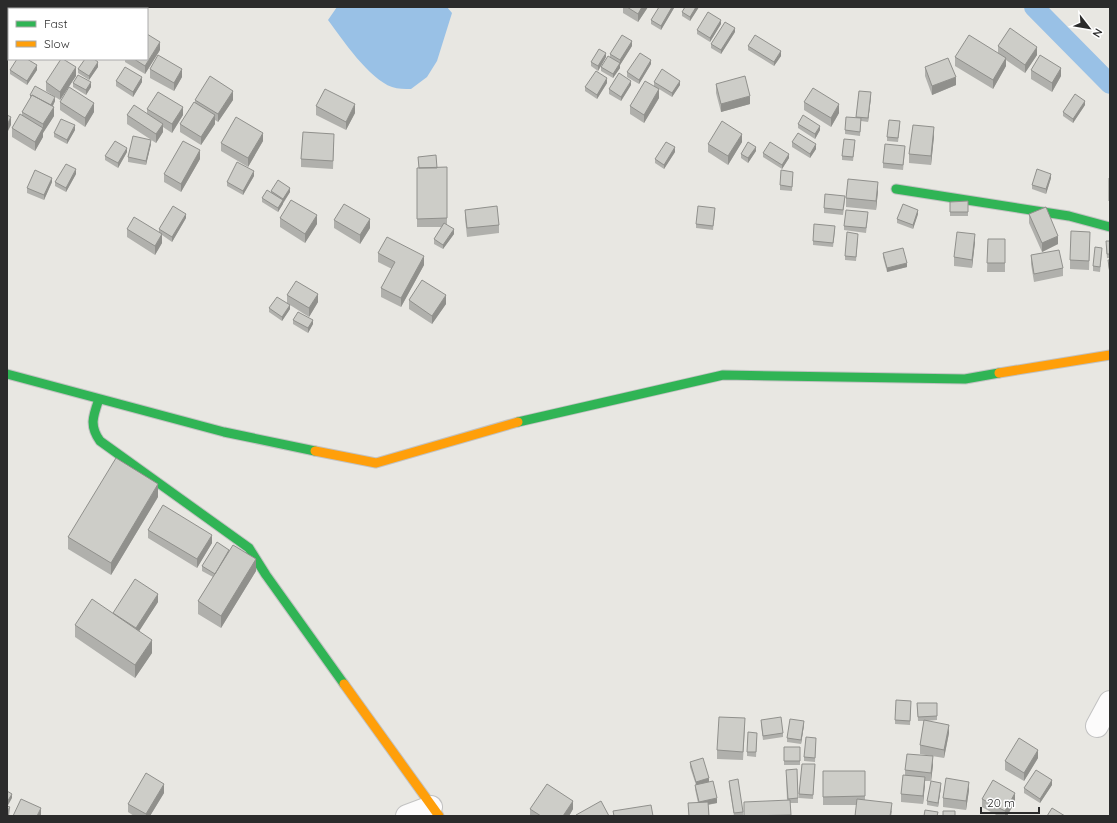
<svg xmlns="http://www.w3.org/2000/svg" width="1117" height="823" font-family="Quicksand,sans-serif">
	<rect width="100%" height="100%" fill="#e8e7e2"/>
	<!-- water -->
	<path fill="#99c1e6" d="M337,7H447L452,13L437,61L427,77L411,89C405,89 398,89 392,87C369,79 342,39 328,20Z"/>
	<g fill="none" stroke-linecap="round" stroke-linejoin="round">
		<!-- canal -->
		<path stroke="#99c1e6" stroke-width="20" d="M1034,7L1110,84"/>
		<!-- street casing -->
		<g stroke="#c2c2c2" stroke-width="24">
			<path id="street" d="M1097,726L1110,702
				M407,816L431,807"/>
		</g>
		<!-- fast casing -->
		<g stroke="#c2c2c2" stroke-width="11">
			<path id="fast" d="M896,189L1069,216L1110,227
				M7,374L224,432L315,451
				M99,399C93,416 89,426 100,441L249,548L266,575L344,684
				M518,422L723,375L965,379L999,373"/>
		</g>
		<!-- slow casing -->
		<g stroke="#c2c2c2" stroke-width="11">
			<path id="slow" d="M999,373L1110,355
				M315,451L376,463L518,422
				M344,684L439,816"/>
		</g>
		<!-- street -->
		<use href="#street" stroke="#fcfbfb" stroke-width="22"/>
		<!-- fast -->
		<use href="#fast" stroke="#30b455" stroke-width="9"/>
		<!-- slow -->
		<use href="#slow" stroke="#ff9f0a" stroke-width="9"/>
	</g>
	<!-- wall -->
	<path fill="#b0b0ac" d="M623,7H648L638,22L623,13Z
		M674,7V8L661,30L651,24V20Z
		M699,7L690,21L682,16V12Z
		M721,24L710,42L697,34V30Z
		M735,32L721,54L711,48V44Z
		M632,46L620,65V64V68L613,78L601,71V67L610,57V54Z
		M748,46L781,56L774,66L748,50Z
		M998,46L1037,55L1025,73L1006,60V66L993,89L955,66V57L998,53Z
		M160,50L145,74L125,62V59H147Z
		M606,57L598,71L591,66V62Z
		M651,64L639,84L627,77V72Z
		M98,67L89,80L78,73V69Z
		M925,67L956,85L932,95L925,76Z
		M150,69L182,77L174,91L150,78Z
		M10,70H37L27,85L10,74Z
		M1031,70L1061,76L1052,92L1031,79Z
		M76,76L60,100L46,91V82Z
		M116,81L142,82L133,97L116,86Z
		M654,82L680,85L672,97L659,89V98L644,123L630,114V106L654,86Z
		M73,83L91,87L86,95L73,87Z
		M607,83L597,99L585,91V87Z
		M716,84L750,104L721,112L716,93Z
		M631,85L621,101L609,94V89Z
		M859,91L871,97L868,122L861,121L860,136L845,134V130L856,118Z
		M30,95L55,101L53,106L54,116L43,133V137L35,151L12,137V128L22,115V112L30,99Z
		M195,100H233L218,122L215,120V124L201,145L180,132V124L195,103Z
		M60,102L94,112L85,127L60,110Z
		M804,102L839,113L831,127L804,110Z
		M1085,105L1073,123L1063,116V112Z
		M316,106L355,113L346,130L316,115Z
		M147,109L183,115L172,133L163,127V132L156,143L127,124V115L147,114Z
		M798,124L820,130L815,139L798,128Z
		M900,126L898,142L887,141V137Z
		M75,130L67,144L54,137V133Z
		M934,136L931,165L909,163V154Z
		M263,141L248,167L221,151V143Z
		M334,142L333,169L301,167V159Z
		M742,142L728,165L708,152V144Z
		M792,142L816,149L810,158L792,147Z
		M151,144L146,165L128,162V157Z
		M855,144L853,161L842,160V156Z
		M905,150L903,170L883,168V163Z
		M756,151L748,163L741,158V154Z
		M127,152L118,168L105,160V156Z
		M675,152L664,169L655,163V159Z
		M763,153L789,158L782,169L763,157Z
		M418,157L437,168L447,167V225L454,234L443,249L434,244V239L442,227H417V168H419Z
		M200,159L181,192L164,182V174Z
		M76,174L66,192L55,186V182Z
		M254,176L243,195L227,186V182Z
		M793,176L792,191L780,190V185Z
		M1051,178L1046,194L1032,189V185Z
		M1110,178V209H1109V201Z
		M52,182L44,200L27,193V188Z
		M271,191L290,192L278,212L262,202V198L271,192Z
		M878,191L876,210L846,207V198Z
		M845,200L843,215L824,213V208Z
		M968,201V216H950V202Z
		M465,210L499,225V233L467,237L465,218Z
		M715,213L713,230L696,228V224Z
		M918,214L913,229L897,223V219Z
		M1029,214L1058,244L1042,252L1029,223Z
		M868,216L866,233L844,230V226Z
		M186,218L172,242L162,235V243L155,255L127,237V229L159,233V229Z
		M280,218L317,224L305,243L280,227Z
		M334,220L370,228L360,244L334,228Z
		M835,231L833,247L813,245V241Z
		M858,238L856,261L845,260V256Z
		M988,239H1005V272H987Z
		M1090,240L1089,270L1070,269V260Z
		M1110,241V258H1107L1106,246Z
		M975,242L972,268L954,266V257Z
		M1102,252L1100,272L1093,271V266Z
		M378,253L424,265L401,307L381,297V288L392,269L378,262Z
		M883,253L907,267L887,272L883,257Z
		M1031,255L1063,268V276L1034,282L1031,264Z
		M1108,260H1110V277L1108,264Z
		M287,295L318,302L309,317L290,305V309L282,321L269,312V308L287,303Z
		M409,300L446,304L432,324L409,309Z
		M293,320L313,324L308,333L293,324Z
		M158,497L111,575L68,549V537Z
		M148,530L212,543L197,568L148,538Z
		M229,551L256,571L221,628L198,614V601L213,577L202,571V566Z
		M158,602L139,631L152,653L135,678L75,637V625L113,614Z
		M917,703H937V720L926,721L949,733L944,758L920,754V745L924,721H918Z
		M911,706L910,725L895,724V720Z
		M761,720L783,733V737L763,740L761,724Z
		M804,725L801,744L787,742V738Z
		M745,727L743,760L717,759V750Z
		M757,737L756,757L747,756V752Z
		M816,742L815,762L804,761V757Z
		M784,747H800V765H784Z
		M1038,758L1024,781L1005,770V761Z
		M690,762L709,782L717,803L708,805L709,816H689L688,803H698L695,789L696,785L690,767Z
		M815,764L813,799L799,798V794Z
		M933,765L931,781H925L923,804L901,802V794L905,775V770Z
		M823,771H865V800L892,811L891,816H855L857,805H823Z
		M786,774L798,798V803H790L791,816H744L787,800Z
		M729,781L743,812V816H734L729,785Z
		M1052,785L1040,803L1024,793V788Z
		M941,787L938,807L927,805V801Z
		M969,790L966,810L943,807V798Z
		M164,793L150,816H134L128,812V804Z
		M982,799L1015,802L1007,816H998L982,807Z
		M530,809H573L569,816H530Z"/>
	<!-- shaded-wall -->
	<path fill="#90908c" d="M642,7H648L638,22V14Z
		M672,7H674V8L661,30V26Z
		M696,7H699L690,21V17Z
		M721,20V24L710,42V38Z
		M735,28V32L721,54V50Z
		M632,41V46L620,65V60Z
		M160,42V50L145,74V66Z
		M1037,47V55L1025,73V65Z
		M781,51V56L774,66V62Z
		M606,53V57L598,71V66Z
		M1006,58V66L993,89V80Z
		M651,60V64L639,84V80Z
		M98,62V67L89,80V76Z
		M620,63V68L613,78V74Z
		M37,65V70L27,85V81Z
		M76,67V76L60,100V92Z
		M1061,68V76L1052,92V83Z
		M182,69V77L174,91V83Z
		M142,77V82L133,97V92Z
		M956,77V85L932,95V86Z
		M607,78V83L597,99V95Z
		M631,81V85L621,101V97Z
		M680,81V85L672,97V93Z
		M91,82V87L86,95V90Z
		M659,89V98L644,123V115Z
		M233,91V100L218,122V114Z
		M871,92V97L868,122V118Z
		M750,96V104L721,112V104Z
		M55,97V101L50,111V107Z
		M1085,101V105L1073,123V119Z
		M94,103V112L85,127V118Z
		M355,104V113L346,130V122Z
		M839,104V113L831,127V118Z
		M54,107V116L43,133V124Z
		M183,107V115L172,133V124Z
		M215,115V124L201,145V137Z
		M11,117V125L7,133V125Z
		M163,124V132L156,143V134Z
		M75,125V130L67,144V140Z
		M820,126V130L815,139V134Z
		M934,127V136L931,165V156Z
		M43,128V137L35,151V142Z
		M263,133V141L248,167V158Z
		M742,134V142L728,165V156Z
		M151,140V144L146,165V161Z
		M816,144V149L810,158V154Z
		M675,147V152L664,169V165Z
		M756,147V151L748,163V158Z
		M127,148V152L118,168V163Z
		M200,150V159L181,192V184Z
		M789,154V158L782,169V165Z
		M76,169V174L66,192V188Z
		M254,171V176L243,195V191Z
		M1051,174V178L1046,194V189Z
		M52,178V182L44,200V195Z
		M878,182V191L876,210V201Z
		M290,188V192L283,203V199Z
		M283,200V204L278,212V208Z
		M918,210V214L913,229V225Z
		M186,214V218L172,242V237Z
		M317,215V224L305,243V234Z
		M370,219V228L360,244V235Z
		M454,229V234L443,249V245Z
		M162,234V243L155,255V246Z
		M975,234V242L972,268V260Z
		M1058,236V244L1042,252V243Z
		M424,256V265L401,307V298Z
		M907,263V267L887,272V268Z
		M318,294V302L309,317V308Z
		M446,295V304L432,324V316Z
		M290,305V309L282,321V317Z
		M313,320V324L308,333V328Z
		M158,484V497L111,575V563Z
		M212,535V543L197,568V559Z
		M256,559V571L221,628V616Z
		M158,594V602L136,636V628Z
		M152,640V653L135,678V665Z
		M804,721V725L801,744V740Z
		M949,725V733L944,758V750Z
		M1038,750V758L1024,781V773Z
		M933,756V765L931,781V773Z
		M925,777V785L923,804V796Z
		M709,778V782L696,786V782Z
		M1052,780V785L1040,803V799Z
		M969,782V790L966,810V801Z
		M941,783V787L938,807V803Z
		M164,784V793L150,816H146V814Z
		M1015,793V802L1007,816H1005V811Z
		M12,794V798L7,807V802Z
		M717,798V803L699,806V802Z
		M573,801V809L569,816H563Z
		M892,803L891,816H890Z
		M10,807L9,816H7V811Z
		M41,808V816H37Z"/>
	<!-- building -->
	<path fill="#cdcdc8" stroke="#90908c" d="M627,7H642L638,14Z
		M659,7H672L661,26L651,20Z
		M685,7H696L690,17L682,12Z
		M708,12L721,20L710,38L697,30Z
		M725,22L735,28L721,50L711,44Z
		M1010,28L1037,47L1025,65L998,46Z
		M147,34L160,42L145,66L134,59H147Z
		M622,35L632,41L620,60L610,54Z
		M755,35L781,51L774,62L748,46Z
		M969,35L1006,58L993,80L955,57Z
		M599,49L606,53L598,66L591,62Z
		M640,53L651,60L639,80L627,72Z
		M158,55L182,69L174,83L150,69Z
		M1040,55L1061,68L1052,83L1031,70Z
		M608,56L620,63L613,74L601,67Z
		M948,58L956,77L932,86L925,67Z
		M17,59H27L37,65L27,81L10,70Z
		M61,59H63L76,67L60,92L46,82Z
		M85,59H94L98,62L89,76L78,69Z
		M125,67L142,77L133,92L116,81Z
		M662,69L680,81L672,93L654,82Z
		M596,71L607,78L597,95L585,87Z
		M619,73L631,81L621,97L609,89Z
		M78,75L91,82L86,90L73,83Z
		M210,76L233,91L218,114L195,100Z
		M745,76L750,96L721,104L716,84Z
		M645,81L659,89L644,115L630,106Z
		M35,86L55,97L51,105L32,95L31,96L30,95Z
		M69,87L94,103L85,118L60,102Z
		M813,88L839,104L831,118L804,102Z
		M325,89L355,104L346,122L316,106Z
		M859,91L871,92L868,118L856,117Z
		M158,92L183,107L172,124L147,109Z
		M1075,94L1085,101L1073,119L1063,112Z
		M32,95L54,107L43,124L22,112Z
		M194,102L215,115L201,137L180,124Z
		M134,105L163,124L156,134L127,115Z
		M20,114L43,128L35,142L12,128Z
		M7,115L11,117L7,125Z
		M803,115L820,126L815,134L798,124Z
		M236,117L263,133L248,158L221,143Z
		M846,117L861,118L860,132L845,130Z
		M61,119L75,125L67,140L54,133Z
		M889,120L900,121L898,138L887,137Z
		M722,121L742,134L728,156L708,144Z
		M913,125L934,127L931,156L909,154Z
		M303,132L334,134L333,161L301,159Z
		M798,133L816,144L810,154L792,142Z
		M133,136L151,140L146,161L128,157Z
		M844,139L855,140L853,157L842,156Z
		M115,141L127,148L118,163L105,156Z
		M183,141L200,150L181,184L164,174Z
		M666,142L675,147L664,165L655,159Z
		M748,142L756,147L748,158L741,154Z
		M770,142L789,154L782,165L763,153Z
		M885,144L905,146L903,165L883,163Z
		M436,155L437,168H419L418,157Z
		M237,162L254,171L243,191L227,182Z
		M66,164L76,169L66,188L55,182Z
		M447,167V218L417,219V168Z
		M1037,169L1051,174L1046,189L1032,185Z
		M35,170L52,178L44,195L27,188Z
		M781,170L793,172L792,187L780,185Z
		M1109,178H1110V201H1109Z
		M848,179L878,182L876,201L846,198Z
		M278,180L290,188L283,199L271,191Z
		M267,190L283,200L278,208L262,198Z
		M825,194L845,196L843,210L824,208Z
		M291,200L317,215L305,234L280,218Z
		M968,201V212H950V202Z
		M344,204L370,219L360,235L334,220Z
		M903,204L918,210L913,225L897,219Z
		M173,206L186,214L172,237L159,229Z
		M497,206L499,225L467,228L465,210Z
		M698,206L715,208L713,226L696,224Z
		M1046,207L1058,236L1042,243L1029,214Z
		M846,210L868,212L866,228L844,226Z
		M134,217L162,234L155,246L127,229Z
		M444,223L454,229L443,245L434,239Z
		M814,224L835,226L833,243L813,241Z
		M1071,231L1090,232L1089,261L1070,260Z
		M847,232L858,234L856,257L845,256Z
		M957,232L975,234L972,260L954,257Z
		M387,237L424,256L401,298L381,288L395,262L378,253Z
		M988,239H1005V263H987Z
		M1106,241H1110V254H1107Z
		M1095,247L1102,248L1100,267L1093,266Z
		M903,248L907,263L887,268L883,253Z
		M1059,250L1063,268L1034,274L1031,255Z
		M1108,260H1110V273Z
		M422,280L446,295L432,316L409,300Z
		M296,281L318,294L309,308L287,295Z
		M277,297L290,305L282,317L269,308Z
		M298,312L313,320L308,328L293,320Z
		M116,458L158,484L111,563L68,537Z
		M163,505L212,535L197,559L148,530Z
		M217,542L229,550L215,574L202,566Z
		M233,545L256,559L221,616L198,601Z
		M135,579L158,594L136,628L113,613Z
		M92,599L152,640L135,665L75,625Z
		M896,700L911,701L910,721L895,720Z
		M917,703H937V716L918,717Z
		M719,717L745,718L743,752L717,750Z
		M781,717L783,733L763,736L761,720Z
		M790,719L804,721L801,740L787,738Z
		M924,720L949,725L944,750L920,745Z
		M748,732L757,733L756,752H747Z
		M806,737L816,738L815,758L804,757Z
		M1019,738L1038,750L1024,773L1005,761Z
		M784,747H800V761H784Z
		M907,754L933,756L931,773L905,770Z
		M703,758L709,778L696,782L690,762Z
		M802,764H815L813,795L799,794Z
		M797,769L798,798L788,799L786,770Z
		M1036,770L1052,780L1040,799L1024,788Z
		M823,771H865V796L823,797Z
		M146,773L164,784L146,814L128,804Z
		M903,775L925,777L923,796L901,794Z
		M946,778L969,782L966,801L943,798Z
		M738,779L743,812L734,813L729,781Z
		M993,780L1015,793L1005,811L982,799Z
		M713,781L717,798L699,802L695,785Z
		M931,781L941,783L938,803L927,801Z
		M547,784L573,801L563,816H541L530,809Z
		M7,791L12,794L7,802Z
		M21,799L41,808L37,816H13Z
		M857,799L892,803L890,816H855Z
		M790,800L791,815L744,816V802Z
		M601,801L609,816H577L576,815Z
		M708,802L709,816H689L688,803Z
		M651,805L653,816H614L613,811Z
		M7,806L10,807L7,811Z
		M1052,808L1065,816H1047Z
		M925,810L938,812L937,816H924Z
		M943,811H955V816H943Z"/>
	<!-- border -->
	<rect width="1117" height="823" fill="none" stroke="#2b2b2b" stroke-width="16"/>
	<!-- legend -->
	<rect x="8" y="8" width="140" height="52" fill="#ffffff" stroke="#aaaaaa"/>
	<rect x="16" y="21" width="20" height="6" fill="#30b455" stroke="#aaaaaa"/>
	<text x="44" y="28" font-size="12" fill="#2b2b2b">Fast</text>
	<rect x="16" y="41" width="20" height="6" fill="#ff9f0a" stroke="#aaaaaa"/>
	<text x="44" y="48" font-size="12" fill="#2b2b2b">Slow</text>
	<!-- north arrow -->
	<g transform="translate(1089 28) rotate(121)" stroke="#ffffff" stroke-width="3" paint-order="stroke">
	<path d="M0-3L7 15L0 10L-7 15Z" fill="#2b2b2b"/>
	<text y="-6" font-size="11" font-weight="bold" text-anchor="middle" fill="#2b2b2b">N</text>
	</g>
	<!-- scale -->
	<path d="M981 807v6h58v-6" fill="none" stroke="#2b2b2b" stroke-width="2"/>
	<text x="987" y="807" font-size="12" fill="#2b2b2b" stroke="#ffffff" stroke-width="3" paint-order="stroke">20 m</text>
</svg>
